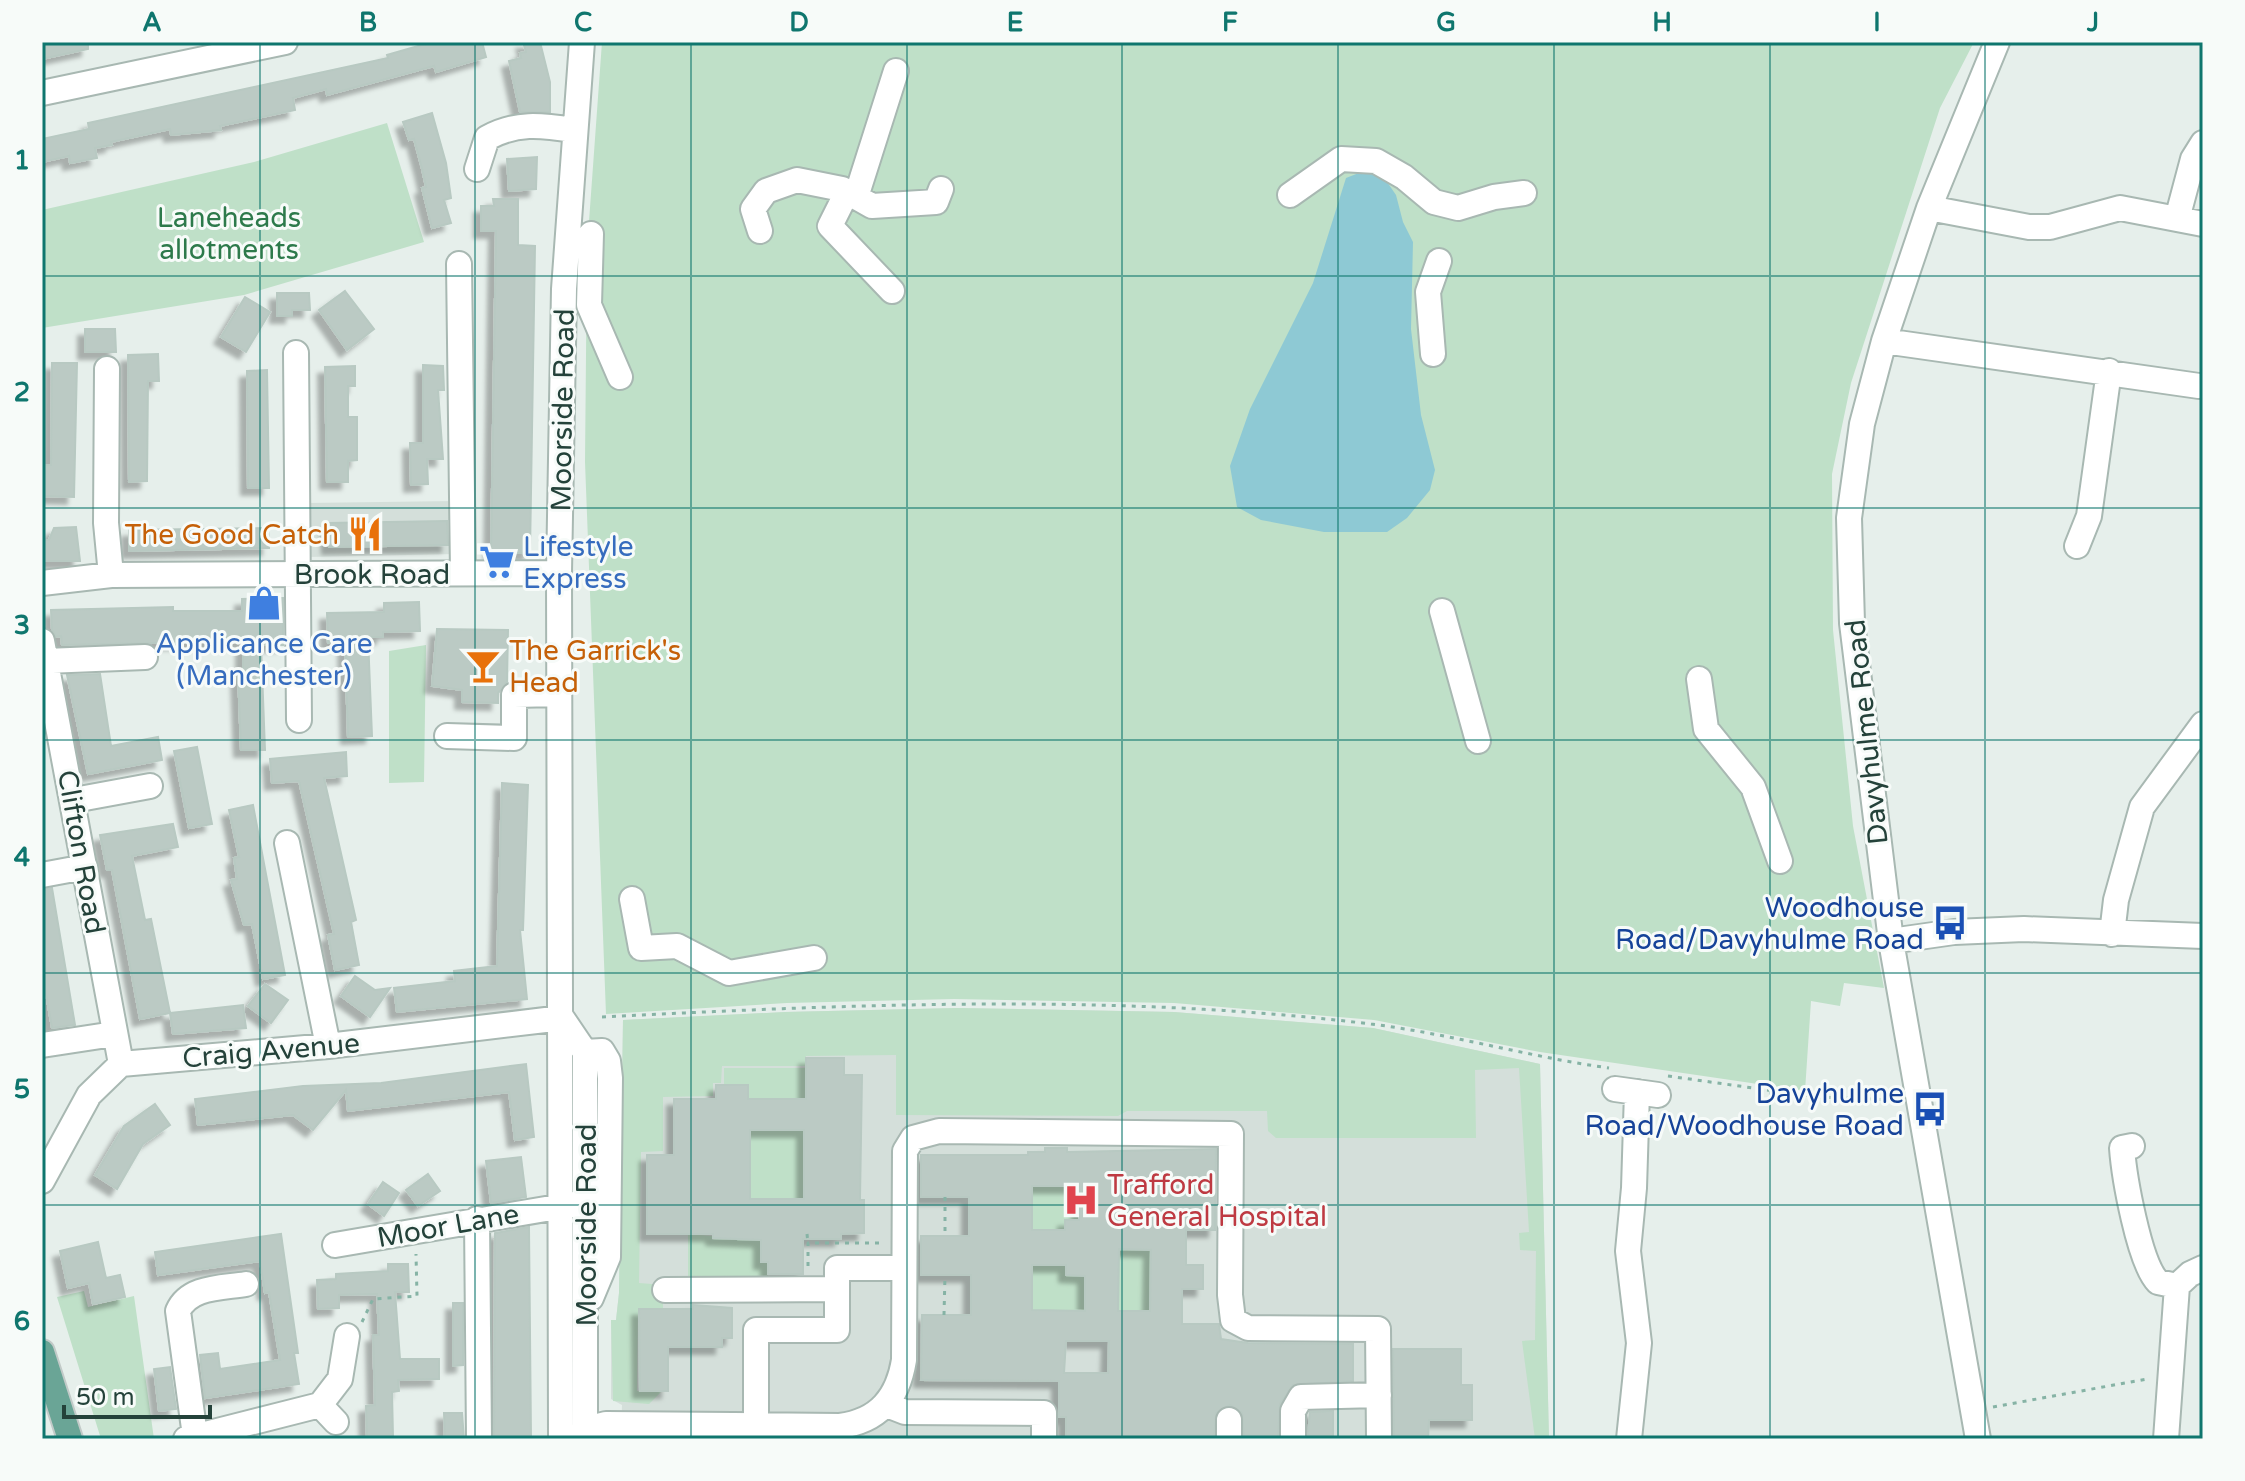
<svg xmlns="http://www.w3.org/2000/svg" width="2245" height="1481" font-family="'Varela Round',sans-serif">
	<defs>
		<filter id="shadow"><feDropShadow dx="-7" dy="7" stdDeviation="2" flood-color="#0004"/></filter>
	</defs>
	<rect width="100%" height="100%" fill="#e6efeb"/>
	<!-- built -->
	<path fill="#d4dfda" d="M456,501L457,554L307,557L306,503Z
		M957,1008L1174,1012L1373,1028L1540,1064L1549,1439H621L622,1405L611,1399V1320H616L619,1293L623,1020L785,1012Z"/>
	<!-- green -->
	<path fill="#bfe0c8" d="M602,42H1974L1940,108L1851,383L1832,474L1833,630L1853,826L1884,988L1844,983L1840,1006L1811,1001L1805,1091L1540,1052L1374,1020L1174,1003L954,999L787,1003L606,1014L585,462L587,249Z
		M387,123L424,242L244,295L42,328V210L254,162Z
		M426,645L424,782L389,783V651Z
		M957,1008L1174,1012L1373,1028L1540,1064L1549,1439H1535L1522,1341L1535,1340L1536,1251L1520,1250L1519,1233L1529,1232L1519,1068L1475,1070L1476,1138H1276L1268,1131L1267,1111H1127L1118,1116L896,1115V1055L806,1056L805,1066H722L721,1083H713V1096L663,1097V1151L641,1152L639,1283L652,1284L663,1295V1308L638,1309L637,1391L661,1392L649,1404L613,1401L611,1320H616L619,1293L623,1020L785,1012Z
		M724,1068H806V1099H748L724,1085Z
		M747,1130H807L806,1199H747Z
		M1033,1178L1047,1186L1087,1183L1079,1220H1065V1230L1032,1233Z
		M761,1233L762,1262H768V1283L688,1284V1234L760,1240Z
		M1119,1240H1138V1250H1145L1151,1241L1150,1311L1118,1324Z
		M1032,1257L1046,1265H1066V1275L1102,1276L1085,1292V1304L1096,1314L1032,1313Z
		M84,1291L88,1307L134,1296L154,1439H101L57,1297Z"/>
	<!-- water -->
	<path fill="#8ec9d4" d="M1364,171L1385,179L1396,195L1403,222L1413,242L1411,329L1421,415L1435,470L1430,490L1407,518L1387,532H1324L1261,520L1237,507L1230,466L1250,409L1313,283L1346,178Z"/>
	<!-- building -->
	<path fill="#bbcac4" stroke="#b8c9c2" stroke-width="2" fill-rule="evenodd" filter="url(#shadow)" d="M42,42H88V49L42,59Z
		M432,42H482L486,57L436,72L434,66L327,95L326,89L293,98L295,110L220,126L221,130L171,135L170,129L111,142L112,145L95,148L97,158L70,163L69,156L42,162V139L89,129L88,123L388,58L387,55Z
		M523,42H540L550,82V112H520L509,61L521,58L520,53L526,52Z
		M432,113L446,163L451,198L444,200L451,223L432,228L422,188L426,187L422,169L414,139L409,140L403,122Z
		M537,157L536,189L509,191L507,159Z
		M493,199H518V245L535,246L530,553H491L496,231H481V206H494Z
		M345,291L374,329L347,350L319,310Z
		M277,293H309L310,310H292V316H277Z
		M245,297L270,312L246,352L221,337Z
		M85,329H115L116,352H85Z
		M158,354L159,381H148L147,481L129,482L128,355Z
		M52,363H77L74,497L42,496V465H51Z
		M423,365L443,366L444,390H438L443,459H427L428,484L411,485L410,443H423Z
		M355,366V386H348V417H357V460L348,461V482H327L325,367Z
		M267,370L269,488H248L247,371Z
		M447,521L448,545L329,547L328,523Z
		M76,527L80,561H42V540H49L54,528Z
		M268,528L269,548L129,551V530Z
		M283,598V645H261L265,750H241L238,673H243V641L62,645L61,636L56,637L52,630L51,610L173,607V611H242V599Z
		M419,602L420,631L383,632V637H368L372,736L348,737L345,643H328L327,613L384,612V603Z
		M437,629L508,630L507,682L498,693V703L462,702V690L432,686Z
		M100,674L111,746L158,737L162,760L88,774L67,675Z
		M197,747L212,824L189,828L174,751Z
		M346,752L347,776L324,778L356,920L351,922L359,965L335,970L328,935L334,934L299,781L272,783L270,759Z
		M502,783L528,785L523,930H520L527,999L397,1012L394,988L455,981L454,971L497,966Z
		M253,805L285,975L263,979L252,924L244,925L231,880L237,879L234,858L239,857L229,810Z
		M173,824L178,847L132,856L145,920L151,919L170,1013L243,1005L246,1028L173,1034L170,1013L140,1019L112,870H107L100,835Z
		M52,888L75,1025L52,1028L42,971V890Z
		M355,976L375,990L390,988L370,1017L341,996Z
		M265,984L288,1000L271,1023L248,1006Z
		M806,1058H844V1075H862L860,1200H864V1233L841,1234V1239H803V1274H768V1262H761V1240L713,1238V1234H647V1155H674V1099H716V1085H748V1099H806ZM750,1130H804V1199H750Z
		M526,1064L534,1137L515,1140L509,1092L348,1111L346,1090L313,1130L293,1115L198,1125L195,1099L303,1086L381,1083Z
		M155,1104L170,1125L143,1144L117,1189L95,1175L124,1126Z
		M1045,1148H1067V1152L1216,1149L1215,1230H1186V1265H1203V1289H1182V1324H1219L1221,1339L1248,1343L1353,1344V1381L1293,1385L1280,1404L1278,1439H1244L1242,1413L1230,1405L1216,1413L1214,1439H1066V1417H1059V1381L921,1380L922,1315H971V1275H921V1236H969V1197H921V1155H1028V1152H1045ZM1032,1186H1079V1220H1065V1230H1032ZM1119,1249L1151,1250L1150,1311H1118ZM1032,1265H1066V1275L1085,1276V1311L1032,1310ZM1066,1341H1109L1108,1373H1064Z
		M521,1157L526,1197L491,1203L486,1161Z
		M428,1174L440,1191L418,1206L406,1190Z
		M383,1182L399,1193L384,1216L368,1204Z
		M529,1227L531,1439H494L495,1233Z
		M281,1234L298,1353H294L299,1384L205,1398L200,1355L218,1353L220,1369L280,1360L269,1292L265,1293L260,1261L158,1275L155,1252Z
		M98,1242L106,1278L120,1275L125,1297L93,1304L89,1283L68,1288L60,1251Z
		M388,1264H408L409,1292H395L400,1359H439V1379L398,1380L399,1391L392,1392L393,1437L367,1438L366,1406L375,1405L373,1335H379L377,1294L339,1295V1308L318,1309L317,1280L336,1279V1274L388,1271Z
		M453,1303H463V1365L453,1366Z
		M693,1305L732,1308V1338H722V1347H668V1391H640L639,1309H693Z
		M1393,1349H1461V1385H1472V1420H1429L1428,1439H1394Z
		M170,1367L176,1409L159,1411L154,1369Z
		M1333,1411V1436H1308L1310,1412Z
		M444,1413H462L464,1439H445Z"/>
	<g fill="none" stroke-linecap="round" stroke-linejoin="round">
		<!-- minor casing -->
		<g stroke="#a8b8b2" stroke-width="28">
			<path id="minor" d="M42,93L285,42
				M477,169L487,138C516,122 541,125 573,130
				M847,192L830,226L892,291
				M1290,195L1341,159L1376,161L1404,177L1434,202L1458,208L1494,197L1524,193
				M856,197L896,71
				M1929,208L2029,227H2050L2120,208L2203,224
				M2177,219L2193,159L2203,143
				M760,231L753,209L766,191L797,180L842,189L872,206L936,202L941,189
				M591,234L589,305L620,377
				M459,264L463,573
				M1884,341L2199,386
				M296,353L299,720
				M1433,354L1428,292L1439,261
				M107,369L106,523L111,575
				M2077,546L2089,516L2109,371
				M42,583L111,575L559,573
				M1442,611L1478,741
				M42,641L121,1064
				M46,661L145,657
				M1699,679L1706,729L1753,787L1780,861
				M447,736L514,738V695L559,694
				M74,800L150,786
				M287,843L328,1046
				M42,875L85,867
				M632,899L641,948L677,946L729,973L814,958
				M2112,934L2116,900L2142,807L2203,724
				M1891,941L1954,932L2024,929L2203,936
				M562,1018L585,1052V1439
				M42,1045L114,1034
				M585,1052L602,1051L608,1061L610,1078L608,1257L591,1298
				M1615,1089L1658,1095
				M2132,1146L2122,1148C2124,1176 2139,1263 2158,1282L2177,1286
				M42,1181L89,1095L121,1064L328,1046L562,1018
				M477,1219L479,1439
				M335,1245L575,1204
				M665,1290L837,1289
				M320,1405L336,1422
				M887,1405L905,1412L1044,1413V1439
				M1229,1420V1439
				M756,1424V1330H837V1268H904
				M195,1436L178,1311C189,1286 222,1288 246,1284
				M186,1439L320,1405L340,1379L347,1336
				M561,1439L559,573L564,289L582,42
				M575,1439L586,1429L606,1424L840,1426C879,1421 898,1397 904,1360L905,1151L913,1138L939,1131L1231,1134L1230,1295L1233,1320L1248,1328L1378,1329L1379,1439
				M1293,1439V1411L1301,1397L1379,1395
				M1629,1439L1639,1343L1628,1251L1634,1188L1637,1092
				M1978,1439L1891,941L1852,623L1849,518L1862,424L1884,341L1929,208L1997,42
				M2166,1439L2177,1286L2190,1274L2203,1268"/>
		</g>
		<!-- major casing -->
		<g stroke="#c2cac8" stroke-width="28">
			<path id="major" d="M42,1352L70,1439"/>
		</g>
		<!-- path -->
		<path stroke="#86b3a5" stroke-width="3" stroke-dasharray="4 6" stroke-linecap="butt" d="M602,1017C858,1004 1116,993 1371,1024C1451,1034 1530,1057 1609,1068
			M1668,1076L1817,1097L1895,1100
			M945,1197V1236
			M807,1234L808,1243
			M808,1266V1243H885
			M944,1315L945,1275
			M362,1322L373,1299L417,1296L416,1254
			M1993,1407L2147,1379"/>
		<!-- minor -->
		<use href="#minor" stroke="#fff" stroke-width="24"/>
		<!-- major -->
		<use href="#major" stroke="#6aa596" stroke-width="24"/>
	</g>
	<!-- grid -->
	<path fill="none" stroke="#0f766e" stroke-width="2" stroke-opacity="0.55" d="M260,42V1439M475,42V1439M691,42V1439M907,42V1439M1122,42V1439M1338,42V1439M1554,42V1439M1770,42V1439M1985,42V1439M42,276H2203M42,508H2203M42,740H2203M42,973H2203M42,1205H2203"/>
	<!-- icons -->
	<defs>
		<g id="restaurant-bare" transform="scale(2.76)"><path d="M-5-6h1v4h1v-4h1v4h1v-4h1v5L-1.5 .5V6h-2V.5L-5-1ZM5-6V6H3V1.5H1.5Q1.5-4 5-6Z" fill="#e8710a" stroke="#f7fbf9" stroke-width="2.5" paint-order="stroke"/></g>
		<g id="supermarket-bare" transform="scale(2.76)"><path d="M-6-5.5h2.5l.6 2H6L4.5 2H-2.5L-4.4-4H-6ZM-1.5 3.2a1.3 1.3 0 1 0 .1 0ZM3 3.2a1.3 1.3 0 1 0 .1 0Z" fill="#3f7fe0" stroke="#f7fbf9" stroke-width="2.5" paint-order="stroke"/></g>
		<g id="shop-bare" transform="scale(2.76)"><path d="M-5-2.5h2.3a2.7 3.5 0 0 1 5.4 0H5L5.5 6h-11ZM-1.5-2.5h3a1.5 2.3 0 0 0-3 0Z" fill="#3f7fe0" stroke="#f7fbf9" stroke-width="2.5" paint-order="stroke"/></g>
		<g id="bar-bare" transform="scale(2.76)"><path d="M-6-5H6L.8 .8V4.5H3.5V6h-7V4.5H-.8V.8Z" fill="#e8710a" stroke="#f7fbf9" stroke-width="2.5" paint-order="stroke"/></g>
		<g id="bus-bare" transform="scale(2.76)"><path d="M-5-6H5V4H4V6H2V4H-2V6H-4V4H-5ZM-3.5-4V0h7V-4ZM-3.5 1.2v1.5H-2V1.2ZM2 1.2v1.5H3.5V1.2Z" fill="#1a4fb4" stroke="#f7fbf9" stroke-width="2.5" paint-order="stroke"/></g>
		<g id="hospital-bare" transform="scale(2.76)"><path d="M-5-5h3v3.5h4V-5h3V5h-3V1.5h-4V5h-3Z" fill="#e0444e" stroke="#f7fbf9" stroke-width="2.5" paint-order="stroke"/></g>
	</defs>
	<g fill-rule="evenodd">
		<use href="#restaurant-bare" x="365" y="534"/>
		<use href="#supermarket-bare" x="497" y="562"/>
		<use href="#shop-bare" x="264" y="603"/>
		<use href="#bar-bare" x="483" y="666"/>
		<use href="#bus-bare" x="1950" y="923"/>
		<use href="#bus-bare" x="1930" y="1109"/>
		<use href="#hospital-bare" x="1081" y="1200"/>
	</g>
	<g text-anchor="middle" stroke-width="6" stroke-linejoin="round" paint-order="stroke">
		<!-- park labels -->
		<g font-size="28" fill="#2d7a4b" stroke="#f7fbf9">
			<text x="229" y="227">Laneheads<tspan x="229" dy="32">allotments</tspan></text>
		</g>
		<!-- street labels -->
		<g font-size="28" fill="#24423a" stroke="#f7fbf9">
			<text transform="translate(562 410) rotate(-89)" y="10">Moorside Road</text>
			<text x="372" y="584">Brook Road</text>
			<text transform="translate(1866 732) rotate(-96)" y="10">Davyhulme Road</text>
			<text transform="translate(82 852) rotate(80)" y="10">Clifton Road</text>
			<text transform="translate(271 1050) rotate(-5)" y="10">Craig Avenue</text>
			<text transform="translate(448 1225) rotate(-10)" y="10">Moor Lane</text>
			<text transform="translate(586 1225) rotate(-90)" y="10">Moorside Road</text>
		</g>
		<!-- food labels -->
		<g font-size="28" fill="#c56008" stroke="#f7fbf9" text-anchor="end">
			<text x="339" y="544">The Good Catch</text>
			<text x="509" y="660" text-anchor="start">The Garrick's<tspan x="509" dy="32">Head</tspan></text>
		</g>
		<!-- shop labels -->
		<g font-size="28" fill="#366cbe" stroke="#f7fbf9" text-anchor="start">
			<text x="523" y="556">Lifestyle<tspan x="523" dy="32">Express</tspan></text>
			<text x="264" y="653" text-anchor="middle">Applicance Care<tspan x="264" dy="32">(Manchester)</tspan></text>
		</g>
		<!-- transit labels -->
		<g font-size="28" fill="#164399" stroke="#f7fbf9" text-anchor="end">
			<text x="1924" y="917">Woodhouse<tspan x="1924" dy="32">Road/Davyhulme Road</tspan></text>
			<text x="1904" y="1103">Davyhulme<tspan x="1904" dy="32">Road/Woodhouse Road</tspan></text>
		</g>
		<!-- health labels -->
		<g font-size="28" fill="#be3a42" stroke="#f7fbf9" text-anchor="start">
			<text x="1107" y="1194">Trafford<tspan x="1107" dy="32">General Hospital</tspan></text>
		</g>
	</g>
	<!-- border -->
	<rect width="2245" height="1481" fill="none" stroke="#f7fbf9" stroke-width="88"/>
	<!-- scale -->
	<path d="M64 1405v12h146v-12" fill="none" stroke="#24423a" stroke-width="4"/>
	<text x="76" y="1405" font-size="24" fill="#24423a" stroke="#f7fbf9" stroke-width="6" paint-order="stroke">50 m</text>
	<rect x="44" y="44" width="2157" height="1393" fill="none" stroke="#0f766e" stroke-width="3"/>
	<g font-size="26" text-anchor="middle" font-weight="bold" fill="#0f766e">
		<text x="152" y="31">A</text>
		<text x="368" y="31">B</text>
		<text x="583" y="31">C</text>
		<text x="799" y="31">D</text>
		<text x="1015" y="31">E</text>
		<text x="1230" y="31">F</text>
		<text x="1446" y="31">G</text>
		<text x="1662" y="31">H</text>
		<text x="1877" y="31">I</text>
		<text x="2093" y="31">J</text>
		<text x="22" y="169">1</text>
		<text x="22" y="401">2</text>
		<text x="22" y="634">3</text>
		<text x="22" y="866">4</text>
		<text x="22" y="1098">5</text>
		<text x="22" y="1330">6</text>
	</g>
</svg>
